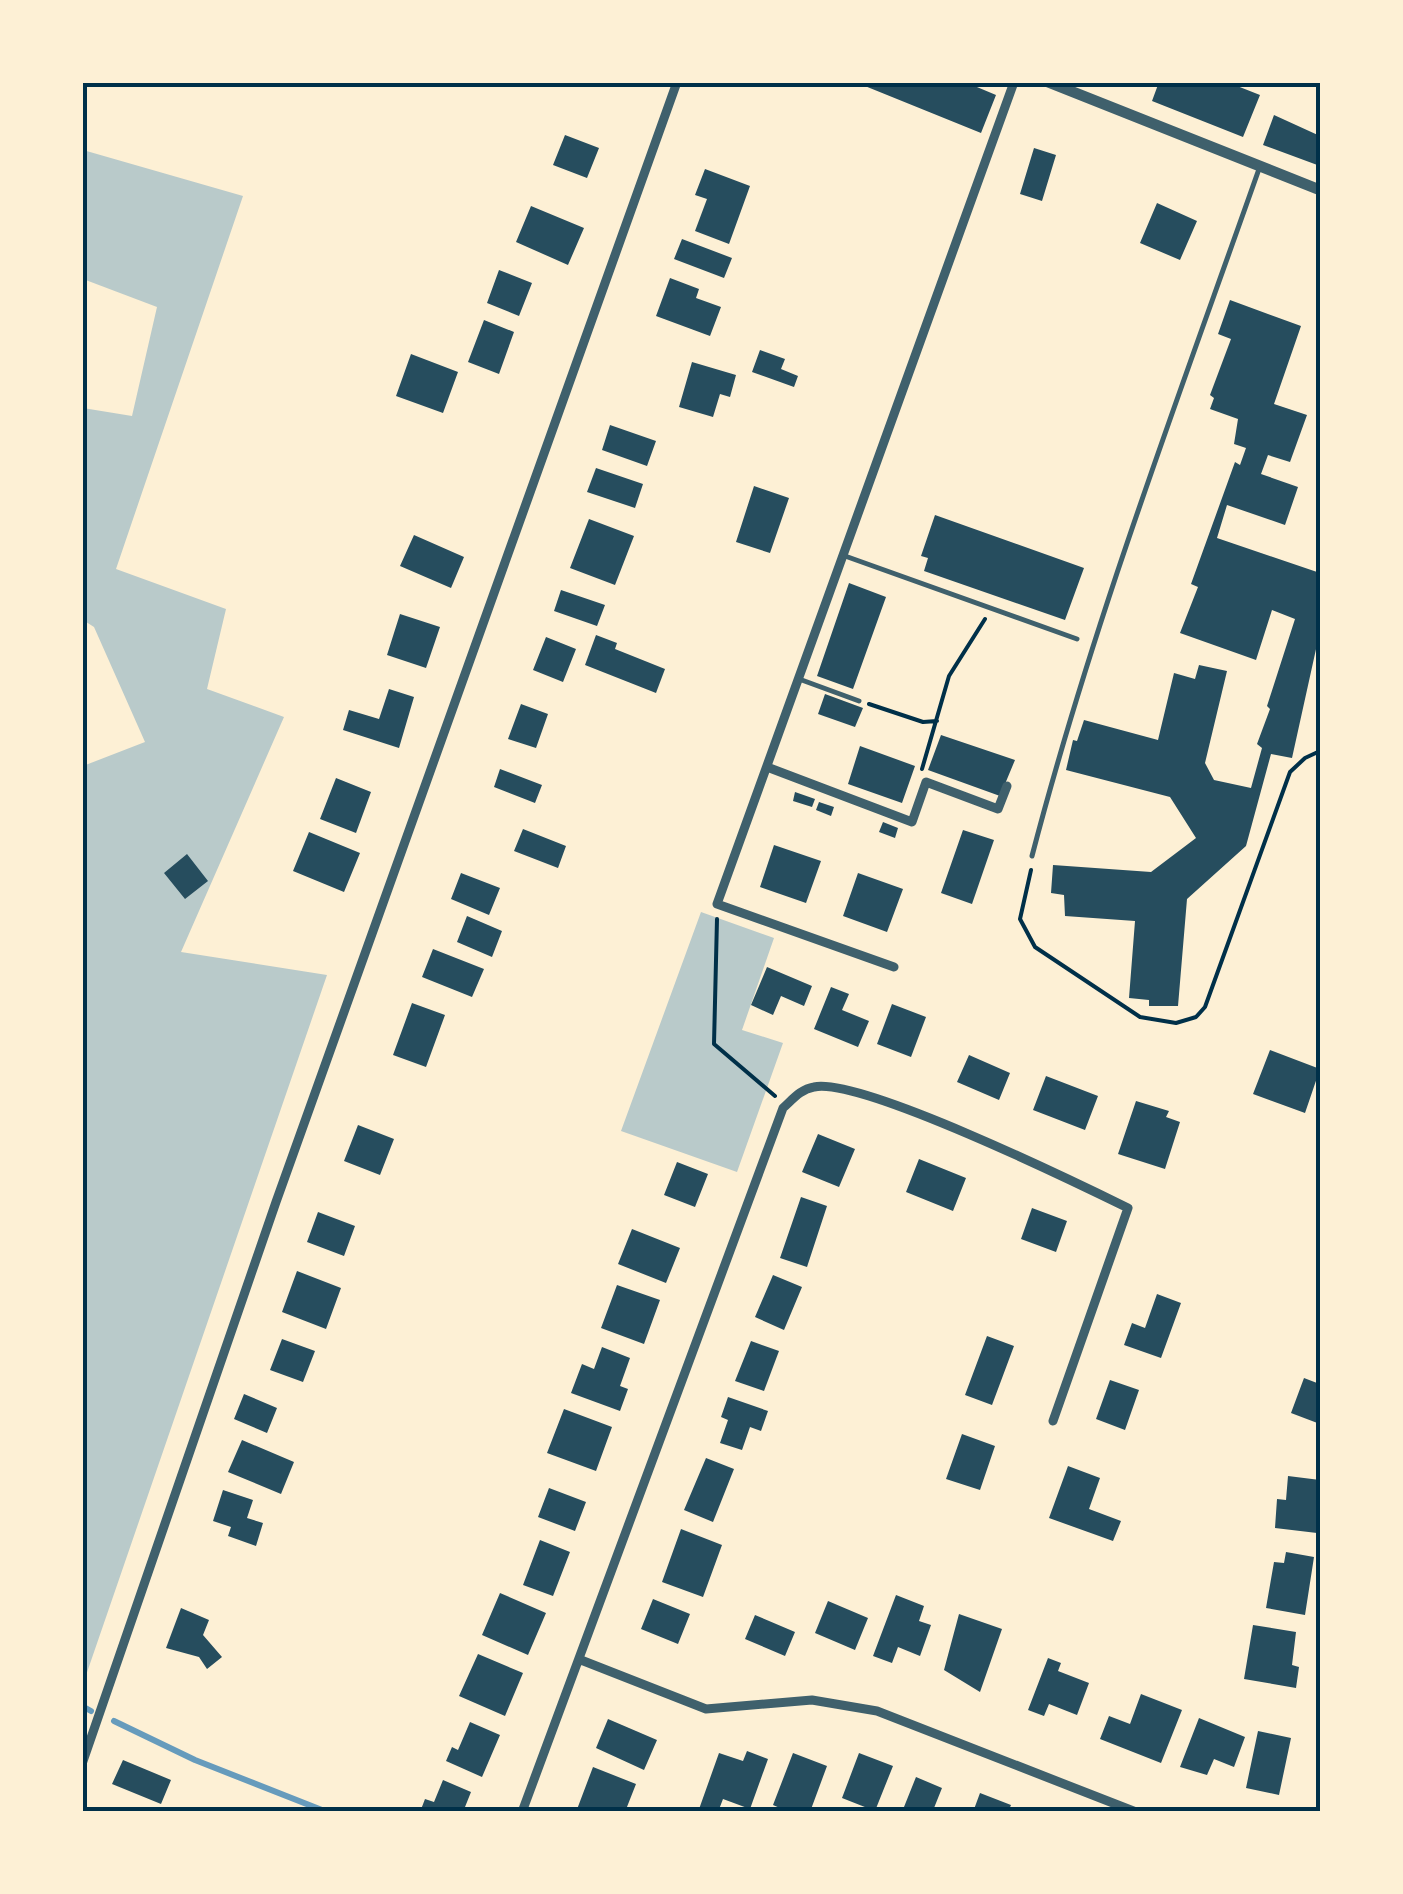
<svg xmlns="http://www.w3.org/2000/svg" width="1403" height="1894" font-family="'Space Grotesk',sans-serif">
	<rect width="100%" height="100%" fill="#fdf0d5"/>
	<!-- green -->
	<path fill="#b9caca" d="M83,150L243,196L116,569L226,609L207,689L284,717L181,952L327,975L83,1684V766L145,742L94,627L83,620V408L132,416L157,307L83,279Z
		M701,912L774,938L742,1030L783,1043L737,1172L621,1131Z"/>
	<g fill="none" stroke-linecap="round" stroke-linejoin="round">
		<!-- stream -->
		<path stroke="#669bbc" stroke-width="6" d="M82,1706L91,1711
			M114,1721L195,1760L327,1812"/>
	</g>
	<!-- building -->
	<path fill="#264d5e" d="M855,82H965L996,95L981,133Z
		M1159,82H1227L1260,95L1243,137L1152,101Z
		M1274,115L1320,136V166L1263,145Z
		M565,135L599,148L587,178L553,165Z
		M1034,148L1056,155L1042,201L1020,194Z
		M705,169L750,186L729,244L695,231L707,199L695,195Z
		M1157,203L1197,221L1180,260L1140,243Z
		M531,206L584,228L568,265L516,242Z
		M682,239L732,258L724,278L674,259Z
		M499,270L532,283L519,316L487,303Z
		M670,278L699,289L696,298L721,307L710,336L656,316Z
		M1230,300L1301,326L1274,404L1307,415L1290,462L1268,455L1261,474L1298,487L1285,525L1227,505L1217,538L1320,573V631L1292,758L1271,754L1246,846L1187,899L1178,1006H1149V1000L1129,998L1135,921L1065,916L1064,895L1051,893L1053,865L1151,872L1196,838L1170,797L1066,770L1073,740L1077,741L1084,720L1158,740L1174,673L1195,679L1199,665L1227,671L1205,763L1214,780L1251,788L1262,748L1257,744L1270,709L1267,706L1295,619L1272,610L1256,660L1180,633L1198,587L1191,584L1235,462L1240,465L1246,448L1234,444L1238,419L1210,409L1214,398L1210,395L1231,339L1218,334Z
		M484,320L514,332L499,374L468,362Z
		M760,350L785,359L781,369L798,376L794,387L752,372Z
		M411,354L458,372L443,413L396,396Z
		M692,362L736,375L730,397L720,394L713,417L679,407Z
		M610,425L656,441L647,466L602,450Z
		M596,468L643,484L635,508L587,492Z
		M754,486L789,498L770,553L736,542Z
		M935,515L1084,568L1065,620L924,571L928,558L921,556Z
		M589,519L634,536L615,585L570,568Z
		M414,535L464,557L451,588L400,566Z
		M849,583L886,597L853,689L817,676Z
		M561,590L605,605L597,626L554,611Z
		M400,614L440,627L426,668L387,655Z
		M596,635L617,643L615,649L665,669L656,693L585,665Z
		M546,637L576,649L563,682L533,670Z
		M389,689L414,697L399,748L343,730L349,710L379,719Z
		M825,694L863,708L855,727L818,714Z
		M521,704L548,714L536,748L508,739Z
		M941,735L1015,760L1000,796L928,770Z
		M860,746L915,766L902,803L848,784Z
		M500,769L542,785L535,803L494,787Z
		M336,778L371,792L356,833L320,819Z
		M795,792L815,799L812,807L793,801Z
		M819,802L834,807L831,816L816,810Z
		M883,822L898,828L895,838L879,832Z
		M523,829L566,846L558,868L514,851Z
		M963,830L994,840L972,904L941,893Z
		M309,832L360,853L344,892L293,871Z
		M774,845L821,861L806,903L760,887Z
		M187,854L208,881L185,899L164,873Z
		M461,873L500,888L489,915L451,899Z
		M858,873L903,889L887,932L843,916Z
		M467,916L502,931L492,957L457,942Z
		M433,949L484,969L472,997L422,977Z
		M767,967L812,986L804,1006L781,996L773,1015L751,1005Z
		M831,987L849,994L842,1010L869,1021L858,1047L814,1029Z
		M412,1003L445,1015L426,1067L393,1055Z
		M892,1004L926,1017L911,1057L877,1044Z
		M1270,1050L1320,1069L1305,1113L1253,1094Z
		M969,1055L1010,1073L999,1100L957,1082Z
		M1046,1076L1098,1096L1085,1130L1033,1110Z
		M1136,1101L1169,1111L1166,1117L1180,1122L1165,1169L1118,1154Z
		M358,1125L394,1139L380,1175L344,1161Z
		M818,1134L855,1149L839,1187L802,1172Z
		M919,1159L966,1178L953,1211L906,1192Z
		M677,1162L708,1174L695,1207L664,1195Z
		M801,1197L827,1206L807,1267L780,1258Z
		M1032,1208L1067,1221L1056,1252L1021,1239Z
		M318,1212L355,1226L344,1256L307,1242Z
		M632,1229L680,1248L666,1283L618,1264Z
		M297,1271L341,1288L326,1329L282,1312Z
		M773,1275L802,1287L784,1330L755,1317Z
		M617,1285L660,1300L644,1344L601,1328Z
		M1157,1294L1181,1303L1161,1358L1124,1345L1132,1323L1145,1328Z
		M987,1336L1014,1346L992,1405L965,1395Z
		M282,1339L315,1351L303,1382L270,1370Z
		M751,1341L779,1351L764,1391L735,1381Z
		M602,1347L630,1358L620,1386L628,1389L620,1411L571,1393L582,1364L594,1369Z
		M1320,1374V1424L1291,1413L1304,1378L1317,1383Z
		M1110,1380L1139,1390L1125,1430L1096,1419Z
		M244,1394L277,1408L267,1433L234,1419Z
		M728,1397L768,1411L761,1431L750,1427L742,1450L720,1443L728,1420L721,1417Z
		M564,1409L612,1427L596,1471L547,1453Z
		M962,1434L995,1446L980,1490L946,1479Z
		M242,1440L294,1462L281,1494L228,1472Z
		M706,1458L734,1469L713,1522L684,1510Z
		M1068,1466L1100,1478L1089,1509L1121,1521L1113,1541L1049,1518Z
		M1288,1476L1320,1480L1317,1533L1275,1528L1277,1499L1286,1500Z
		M549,1488L586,1502L575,1531L538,1517Z
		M223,1490L253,1500L247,1518L263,1523L256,1546L228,1536L231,1527L213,1521Z
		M681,1529L722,1545L703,1597L662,1582Z
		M540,1540L570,1552L553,1596L523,1585Z
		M1286,1552L1314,1557L1305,1615L1266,1608L1274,1562L1284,1563Z
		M500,1593L546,1613L528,1655L482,1635Z
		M896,1595L924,1606L919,1621L931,1625L920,1656L898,1647L892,1663L873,1656Z
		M653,1599L690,1614L678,1644L641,1629Z
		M828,1601L868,1618L855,1650L815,1633Z
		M181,1608L209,1620L203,1635L222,1657L207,1669L199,1657L166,1648Z
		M959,1614L1002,1629L980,1692L944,1670Z
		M755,1615L795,1632L785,1656L745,1639Z
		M1253,1625L1296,1632L1292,1665L1299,1667L1296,1688L1244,1679Z
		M478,1654L523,1673L505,1716L459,1696Z
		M1048,1658L1061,1663L1058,1671L1089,1683L1077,1715L1049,1704L1044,1716L1028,1710Z
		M1141,1694L1182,1710L1161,1763L1100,1739L1109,1716L1130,1724Z
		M1199,1718L1245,1737L1234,1767L1214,1759L1207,1775L1180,1767Z
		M608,1719L657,1740L644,1770L596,1748Z
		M470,1722L500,1735L482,1777L446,1761L452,1747L458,1750Z
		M1258,1731L1291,1738L1279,1795L1246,1788Z
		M747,1751L768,1759L750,1809L723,1799L718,1812H698L719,1753L743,1761Z
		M793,1753L827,1766L810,1812H789L773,1805Z
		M859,1753L893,1766L875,1811L842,1798Z
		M123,1760L171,1780L161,1804L112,1784Z
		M593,1767L636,1784L625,1812H576Z
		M916,1777L942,1788L934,1808L943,1812H902Z
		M443,1780L471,1792L463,1812H420L425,1799L434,1802Z
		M980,1793L1011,1805L1008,1812H973Z"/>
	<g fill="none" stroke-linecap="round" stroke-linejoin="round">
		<!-- path -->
		<path stroke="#003049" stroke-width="4" d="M869,704L923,722L937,721
			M922,769L949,676L985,619
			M1031,870L1020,919L1035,947L1140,1017L1176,1023L1196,1017L1205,1007L1290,772L1305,758L1320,751
			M717,919L714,1044L775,1096"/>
		<!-- service -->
		<path stroke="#3f606c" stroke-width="5" d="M845,556L1077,639
			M799,679L859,701
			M1032,856C1093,622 1179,396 1259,169"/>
		<!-- minor -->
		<path stroke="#3f606c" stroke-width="9" d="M767,767L912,822L926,782L998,809L1007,786
			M894,967L717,904L1014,82
			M581,1660L706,1709L812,1700L877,1711L1136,1812
			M82,1764L276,1202L677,82
			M522,1812L783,1108C793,1099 801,1089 814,1087C860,1077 1077,1183 1128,1208L1053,1421"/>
		<!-- tertiary -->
		<path stroke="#3f606c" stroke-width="11" d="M1048,82L1320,190"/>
	</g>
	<!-- border -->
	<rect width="1403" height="1894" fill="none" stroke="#fdf0d5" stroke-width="170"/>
	<rect x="85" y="85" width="1233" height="1724" fill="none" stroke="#003049" stroke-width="4"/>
</svg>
